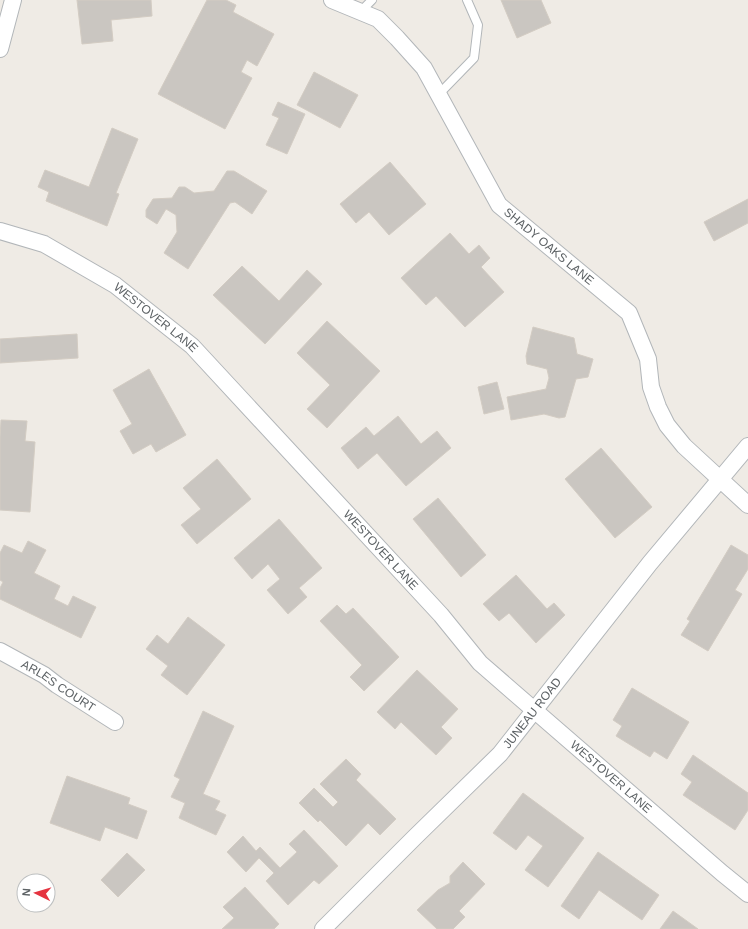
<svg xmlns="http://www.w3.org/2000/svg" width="748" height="929" font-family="Helvetica,sans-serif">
	<rect width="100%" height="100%" fill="#efebe5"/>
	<!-- building -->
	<path fill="#cac6c1" stroke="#d3ccc3" d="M77,0H151L152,16L111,20L113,41L82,44Z
		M207,0H226L236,5L233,12L274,34L257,66L247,60L241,72L252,78L225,129L158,94Z
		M501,0H541L551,23L517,38Z
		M314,72L358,95L340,128L297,105Z
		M278,102L305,114L287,154L266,145L279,118L272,115Z
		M112,128L138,139L116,193L119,194L107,226L46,201L49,192L38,187L45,170L89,187Z
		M390,162L426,204L389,235L369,212L356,223L340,204Z
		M227,171H234L267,191L252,214L235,202L230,203L188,269L164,253L177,232L176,215L166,209L157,224L146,217V210L153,199L172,198L179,187H185L194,193L214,191Z
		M748,199V223L714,241L704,222Z
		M450,233L469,254L479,245L490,258L481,267L504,292L465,327L436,296L426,305L401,278Z
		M242,266L279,301L307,270L322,284L265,344L213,295Z
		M327,321L380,371L327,428L307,409L330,385L297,353Z
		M533,327L574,338L577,354L593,359L588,377L576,379L565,417L559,418L544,414L511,420L507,397L546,389L549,378L547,369L527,364L526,356Z
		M77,334L78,358L0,363V339Z
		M149,369L186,435L156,452L151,444L133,454L120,431L132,424L113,390Z
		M497,382L504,409L484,414L478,387Z
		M398,416L421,444L437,431L451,448L406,486L377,453L358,469L341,448L366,427L374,436Z
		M1,420L27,421L25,441L35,442L30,512L0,510V437Z
		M601,448L652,507L615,538L565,479Z
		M217,459L251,499L197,544L181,525L201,509L183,488Z
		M438,498L486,555L461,577L413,519Z
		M279,519L322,568L299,588L307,597L288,614L267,590L280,579L268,564L252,579L234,558Z
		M28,541L46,550L34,573L60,586L54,599L68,606L73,596L96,607L81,638L0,599V588L3,582L0,580V553L4,545L22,553Z
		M731,545L748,555V569L735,590L742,594L708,651L681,635L690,621L687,619Z
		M516,575L547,609L554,603L565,615L536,643L509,613L499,621L483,604Z
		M337,605L346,614L353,608L399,657L364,691L350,677L362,665L320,621Z
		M188,617L225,645L187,695L161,675L168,666L146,649L157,635L168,644Z
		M417,670L458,709L441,727L452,738L436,755L401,722L395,729L377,712Z
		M632,688L689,722L667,759L654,751L650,757L616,736L622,726L613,720Z
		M203,711L234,726L203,794L220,801L215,810L226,815L216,835L179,818L185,803L171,797L180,779L174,776Z
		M693,755L748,793V810L735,830L683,795L692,782L681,774Z
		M346,759L361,774L356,780L396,819L380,835L368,823L346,846L320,820L318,822L299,803L314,788L333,807L338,802L320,784Z
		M67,776L130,798L128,804L147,811L137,839L105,827L100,841L50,823Z
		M523,793L584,838L548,887L525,870L543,846L528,835L516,850L493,833Z
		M304,830L338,866L319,884L314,880L288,905L266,881L274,873L259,858L246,872L227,852L243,836L256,851L260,847L280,868L297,852L289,844Z
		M598,852L659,895L642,920L599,890L579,919L561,906Z
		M127,853L145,870L118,897L101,880Z
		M463,862L485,884L459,911L465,917L453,929H437L417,910L438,890L450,883V876Z
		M245,887L279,924L274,929H222L234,918L223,907Z
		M673,911L698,929H660Z"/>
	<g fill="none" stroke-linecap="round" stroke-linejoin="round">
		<!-- lane casing -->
		<g stroke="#b2b6b9" stroke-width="10">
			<path id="lane" d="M360,12L372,0
				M439,94L474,58L478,25L467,0"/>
		</g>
		<!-- street casing -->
		<g stroke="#b2b6b9" stroke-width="18">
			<g id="street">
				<path id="s1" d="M332,0L378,19L397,38L424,68L499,205L629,313L648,359L651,387L658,407L667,425L684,446L748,505"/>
				<path d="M0,49L13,0"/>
				<path id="s2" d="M0,231L44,244L115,285L192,346L441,615L480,663L722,873L748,894"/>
				<path id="s3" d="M0,651L44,675L57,685L115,722"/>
				<path id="s4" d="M323,929L415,837L500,754L650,563L748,446"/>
			</g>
		</g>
		<!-- lane -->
		<use href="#lane" stroke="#fff" stroke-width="8"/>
		<!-- street -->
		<use href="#street" stroke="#fff" stroke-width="16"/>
	</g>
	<g text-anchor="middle" stroke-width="3" stroke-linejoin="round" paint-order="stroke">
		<!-- street labels -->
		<g font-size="12" fill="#5d6265" stroke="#fff">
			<text dy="4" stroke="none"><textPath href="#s1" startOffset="338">SHADY OAKS LANE</textPath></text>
			<text dy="4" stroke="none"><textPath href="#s2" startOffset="180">WESTOVER LANE</textPath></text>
			<text dy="4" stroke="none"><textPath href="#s2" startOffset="504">WESTOVER LANE</textPath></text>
			<text dy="4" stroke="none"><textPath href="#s3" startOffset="68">ARLES COURT</textPath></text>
			<text dy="4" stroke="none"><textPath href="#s4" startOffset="301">JUNEAU ROAD</textPath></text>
			<text dy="4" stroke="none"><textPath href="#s2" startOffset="828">WESTOVER LANE</textPath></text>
		</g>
	</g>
	<!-- north arrow -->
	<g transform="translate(36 893) rotate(275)"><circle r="19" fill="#ffffff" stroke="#bec0c1"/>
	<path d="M0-3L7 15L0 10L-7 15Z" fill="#e53440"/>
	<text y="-6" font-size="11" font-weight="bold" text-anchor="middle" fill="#5d6265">N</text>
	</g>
</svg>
